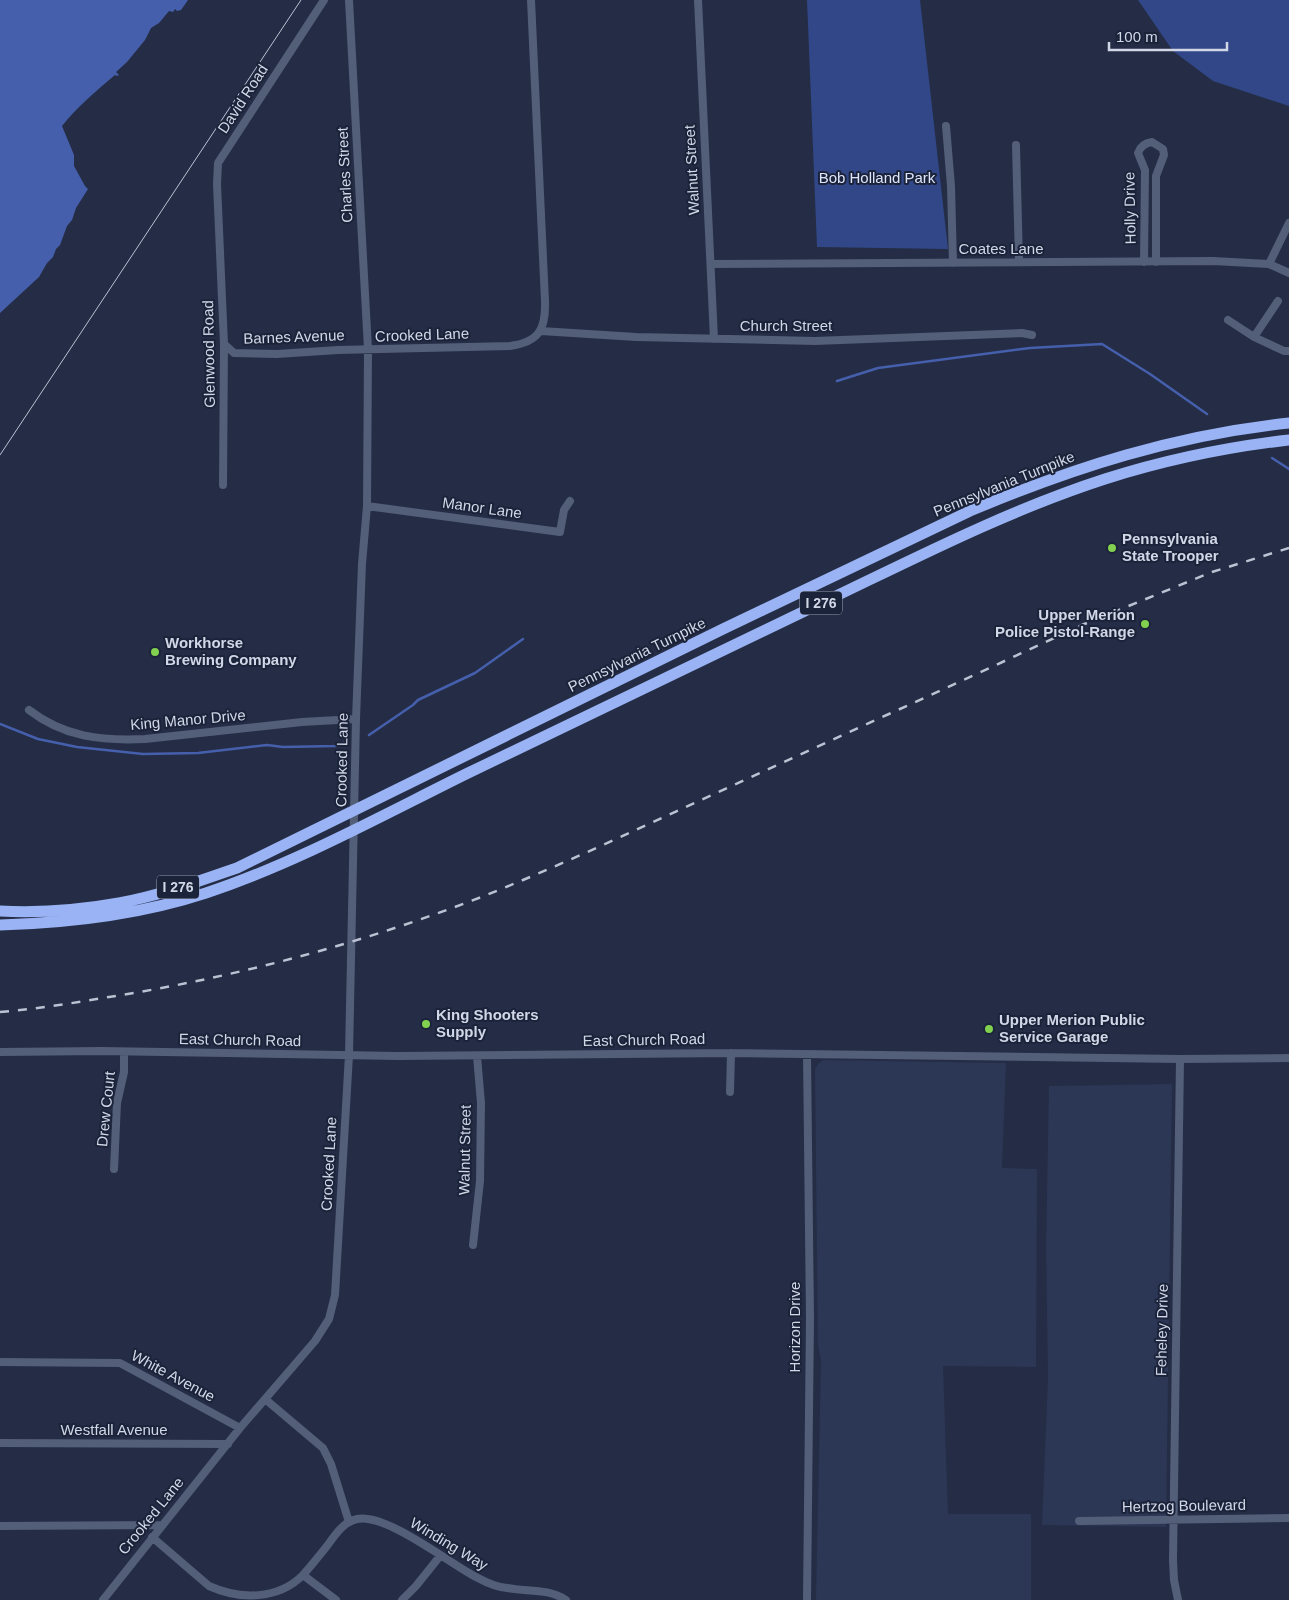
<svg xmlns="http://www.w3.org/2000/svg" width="1289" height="1600" font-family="Helvetica,sans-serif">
	<rect width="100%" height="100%" fill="#242d45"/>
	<!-- built -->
	<path fill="#2c3755" d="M823,1060L1006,1063L1002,1168L1037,1169L1036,1367L943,1366L948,1514H1031V1600H816L821,1360L818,1345L815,1070L818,1064Z
		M1172,1084L1166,1527L1042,1525L1048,1377L1046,1248L1049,1086Z"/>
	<!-- green -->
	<path fill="#314788" d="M807,0H920L948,249L817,247Z
		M1138,0H1289V106L1213,81L1173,51Z"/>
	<!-- water -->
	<path fill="#455fac" d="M0,0H188L181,10L177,11L175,9L173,12L169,11L159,23L151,28L145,40L127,62L116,72L119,75L117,76L115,75C96,91 77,107 62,126L74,155V166L85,186L88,189L76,208L72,220L67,226L60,245L56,249L53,257L47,263L39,277L0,313Z"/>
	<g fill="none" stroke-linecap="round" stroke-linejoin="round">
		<!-- stream -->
		<path stroke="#455fac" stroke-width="2.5" d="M837,381L878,368L1030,348L1102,344L1150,374L1207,414
			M1272,458L1289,469
			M0,724L38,739L77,747L143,754L198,753L267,745L283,747L335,746L345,742
			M369,735L413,705L418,700L475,673L523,639"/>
		<!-- minor -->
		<path stroke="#535e78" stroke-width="8" d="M698,0L714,339
			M946,126L951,186L953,263
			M1016,145L1019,262
			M1144,262L1145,170L1138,153C1140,147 1145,143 1152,142L1163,149L1164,155L1156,176V262
			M711,264L1213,261L1269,264L1289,273
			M1269,264L1289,223
			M1228,320L1254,337L1284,351H1289
			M541,331L636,337L815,341L1022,333L1032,335
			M1254,337L1278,301
			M224,344L234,353L277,354L338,350L510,346C539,342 546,329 545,301L531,0
			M223,485L224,344L217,184L218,163L324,0
			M367,506L560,532L564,510L570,501
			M29,710C64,737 101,741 145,739L302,722L356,719
			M0,1052L102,1051L398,1056L731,1053L1180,1059L1289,1058
			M730,1092L731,1053
			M114,1169L117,1103L124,1072V1052
			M473,1245L480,1181L481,1103L477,1056
			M0,1362L120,1363L240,1428
			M265,1399L323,1448L331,1464L349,1522
			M0,1443L228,1444
			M1079,1521L1289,1518
			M0,1526L161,1525
			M152,1537L209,1586C240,1600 278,1600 303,1575C311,1566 319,1556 327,1546C335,1535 343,1522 357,1519C387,1513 450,1564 478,1578C487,1583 497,1587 507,1588C527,1592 548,1588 566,1600
			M303,1575L336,1600
			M103,1600L240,1428L315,1341L329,1319L335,1295L349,1055L356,719L362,564L367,506L368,349L349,0
			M402,1600L416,1586L440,1556
			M807,1600L810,1318L807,1055
			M1178,1600L1174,1580L1173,1560L1180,1059"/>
		<!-- highway -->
		<path stroke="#9ab3f5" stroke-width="11" d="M0,911C39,913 80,910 119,903C159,896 199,881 237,868L723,629L970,511C1075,467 1175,435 1289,423
			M0,925C70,923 139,915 206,893C296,863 381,816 466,774C581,718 696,663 811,608C908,562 1003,512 1105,479C1165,460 1227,447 1289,440"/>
		<!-- tram -->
		<path stroke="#bbc2d3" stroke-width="1" d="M0,455L301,0"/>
		<!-- rail -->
		<path stroke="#bbc2d3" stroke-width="2.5" stroke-dasharray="9 9" stroke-linecap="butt" d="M0,1012C37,1009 73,1003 109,997C237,977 363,943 484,896C574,860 661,818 749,778C860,727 971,677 1082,625L1212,572L1289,548"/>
	</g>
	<!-- markers -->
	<g fill="#82d050" stroke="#1b233a" stroke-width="2">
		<circle cx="1112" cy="548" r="5"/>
		<circle cx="1145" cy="624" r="5"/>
		<circle cx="155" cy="652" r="5"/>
		<circle cx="426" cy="1024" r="5"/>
		<circle cx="989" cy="1029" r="5"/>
	</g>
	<g text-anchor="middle" stroke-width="4" stroke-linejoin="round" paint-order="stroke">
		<!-- shield labels -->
		<g fill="#1b233a" stroke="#9aa1b3" stroke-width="1">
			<rect x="800" y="591.5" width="42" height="23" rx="4"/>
			<rect x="157" y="875.5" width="42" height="23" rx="4"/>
		</g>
		<g font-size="14" font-weight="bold" fill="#d1d7e7">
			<text x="821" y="608">I 276</text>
			<text x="178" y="892">I 276</text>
		</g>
		<!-- street labels -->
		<g font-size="15" fill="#d1d7e7" stroke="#1b233a">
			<text transform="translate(243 99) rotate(-57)" y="5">David Road</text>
			<text transform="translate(692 170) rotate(-93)" y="5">Walnut Street</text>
			<text transform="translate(345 175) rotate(-93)" y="5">Charles Street</text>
			<text transform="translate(1130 208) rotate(-91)" y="5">Holly Drive</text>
			<text x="1001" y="254">Coates Lane</text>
			<text x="786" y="331">Church Street</text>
			<text transform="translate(422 335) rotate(-2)" y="5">Crooked Lane</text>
			<text transform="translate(294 337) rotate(-2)" y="5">Barnes Avenue</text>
			<text transform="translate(209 354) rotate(-91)" y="5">Glenwood Road</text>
			<text transform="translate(1004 484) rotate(-22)" y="5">Pennsylvania Turnpike</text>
			<text transform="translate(482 508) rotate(8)" y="5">Manor Lane</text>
			<text transform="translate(637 655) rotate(-26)" y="5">Pennsylvania Turnpike</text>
			<text transform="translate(188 720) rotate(-5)" y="5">King Manor Drive</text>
			<text transform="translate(342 760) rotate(-89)" y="5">Crooked Lane</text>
			<text transform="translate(240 1040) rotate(1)" y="5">East Church Road</text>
			<text transform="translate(644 1040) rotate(-1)" y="5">East Church Road</text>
			<text transform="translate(106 1109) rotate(-84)" y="5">Drew Court</text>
			<text transform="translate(465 1150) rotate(-89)" y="5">Walnut Street</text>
			<text transform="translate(329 1164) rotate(-87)" y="5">Crooked Lane</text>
			<text transform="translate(795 1327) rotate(-90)" y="5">Horizon Drive</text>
			<text transform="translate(1162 1330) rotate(-89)" y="5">Feheley Drive</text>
			<text transform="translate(173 1376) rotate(28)" y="5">White Avenue</text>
			<text x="114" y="1435">Westfall Avenue</text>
			<text transform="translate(1184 1506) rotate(-1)" y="5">Hertzog Boulevard</text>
			<text transform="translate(151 1516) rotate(-51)" y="5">Crooked Lane</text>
			<text transform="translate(449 1544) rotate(31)" y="5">Winding Way</text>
		</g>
		<!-- park labels -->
		<g font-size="15" fill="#dbe4fa" stroke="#1b233a">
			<text x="877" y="183">Bob Holland Park</text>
		</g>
		<!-- poi labels -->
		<g font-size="15" font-weight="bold" fill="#d1d7e7" stroke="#1b233a" text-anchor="start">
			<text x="1122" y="544">Pennsylvania<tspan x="1122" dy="17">State Trooper</tspan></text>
			<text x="1135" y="620" text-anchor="end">Upper Merion<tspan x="1135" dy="17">Police Pistol-Range</tspan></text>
			<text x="165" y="648">Workhorse<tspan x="165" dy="17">Brewing Company</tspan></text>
			<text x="436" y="1020">King Shooters<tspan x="436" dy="17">Supply</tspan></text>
			<text x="999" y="1025">Upper Merion Public<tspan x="999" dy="17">Service Garage</tspan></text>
		</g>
	</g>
	<!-- scale -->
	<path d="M1109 42v8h118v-8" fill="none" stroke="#d1d7e7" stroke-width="2.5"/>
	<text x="1116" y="42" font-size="15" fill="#d1d7e7" stroke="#1b233a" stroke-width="4" paint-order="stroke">100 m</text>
</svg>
